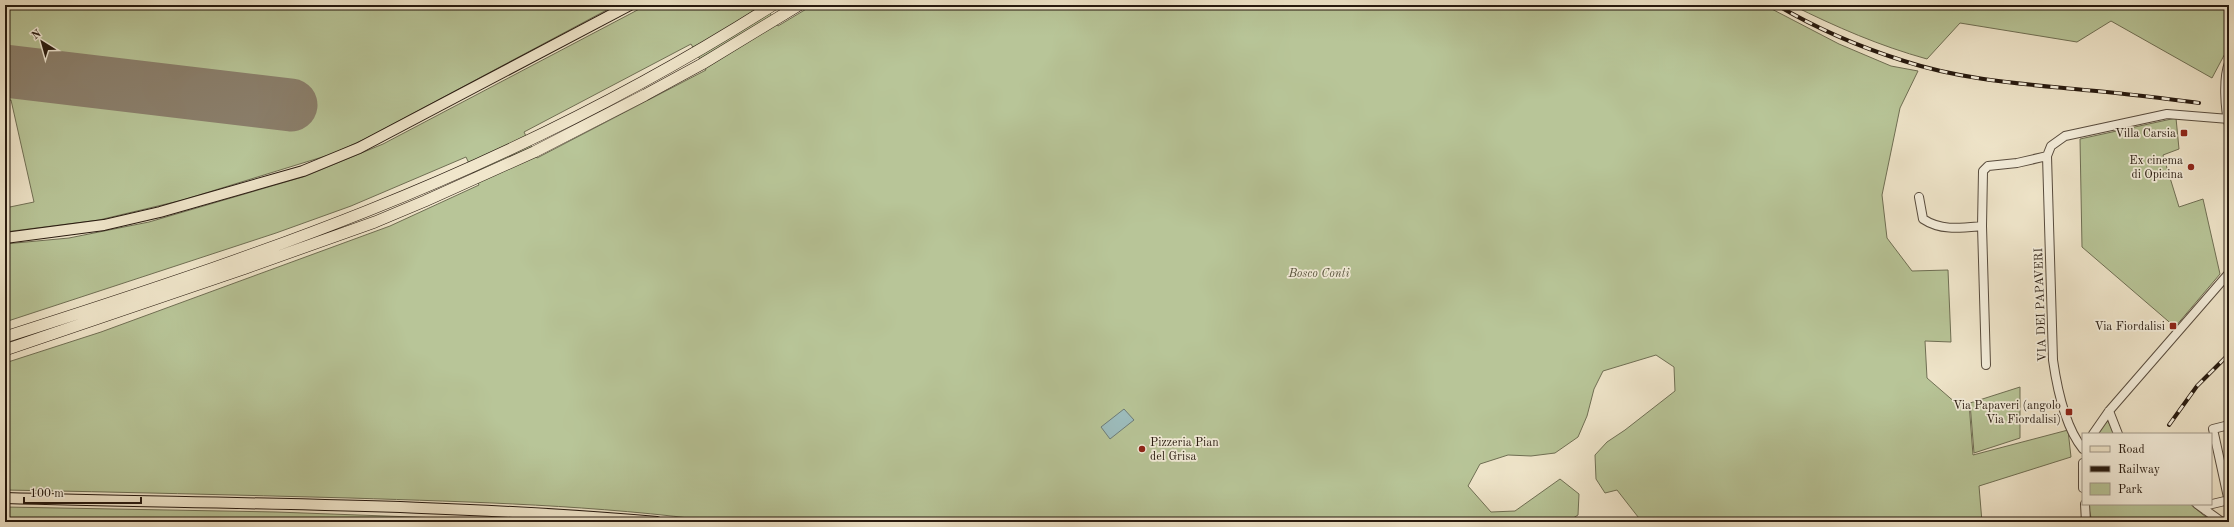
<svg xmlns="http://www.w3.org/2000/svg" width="2234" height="527" font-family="'Old Standard TT',serif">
	<rect width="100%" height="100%" fill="#f0e6cb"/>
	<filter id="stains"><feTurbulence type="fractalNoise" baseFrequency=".005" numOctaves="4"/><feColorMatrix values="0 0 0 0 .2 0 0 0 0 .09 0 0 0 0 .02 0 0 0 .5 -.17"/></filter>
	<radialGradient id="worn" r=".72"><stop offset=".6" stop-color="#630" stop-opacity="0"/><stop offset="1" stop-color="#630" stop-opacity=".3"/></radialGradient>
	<!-- green -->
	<path fill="#b8c598" stroke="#6f6f54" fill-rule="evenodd" d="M5,5H616L367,138L332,154L183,200L99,220L5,232V208L34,202L11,100L5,101Z
		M647,5H765L778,26L813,5H1297L1312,8L1314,5H1764L1839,44L1891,66L1918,71L1900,108L1882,195L1887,238L1912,271L1948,270L1951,342L1925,341L1927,378L1957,404L1969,403L1973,455L2068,430L2071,457L1979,486L1982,522H1642L1617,490L1605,493L1596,479L1595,455L1607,442L1625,430L1675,391L1674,367L1656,355L1603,371L1594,389L1587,416L1578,437L1555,453L1531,456L1508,455L1480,464L1468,486L1491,512L1515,511L1560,479L1579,494L1578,515L1567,522H720C597,505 474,502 350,498C235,495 120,492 5,490V363L101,332L390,226L479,185L466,157L351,206L276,233L5,322V244L69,238L149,222L306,176L383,144ZM691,44L706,70L537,158L524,132Z
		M1792,5H2229V46L2212,78L2111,21L2077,42L1960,23L1927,59C1880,46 1836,27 1792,5Z
		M2176,118L2179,149L2163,155L2179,207L2203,199L2220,274L2175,327L2082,247L2080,139Z
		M2020,387V438L1974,453L1970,403Z
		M2108,421L2114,434H2096L2106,422Z
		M2088,504H2190L2212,522H2092Z
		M5,507L276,512L549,522H5Z"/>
	<!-- water -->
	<path fill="#9dbebf" stroke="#6d7c79" d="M1124,409L1134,420L1110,439L1101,427Z"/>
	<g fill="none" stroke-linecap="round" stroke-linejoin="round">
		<!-- runway -->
		<path stroke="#8b806d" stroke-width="53" d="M5,71L291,105"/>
		<!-- minor casing -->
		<g stroke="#584c3e" stroke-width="10">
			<path id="minor" d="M2229,63C2223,78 2225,109 2229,125
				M1919,197L1923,219C1941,231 1961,228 1982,226
				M1986,365L1982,226L1983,171L1988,166L2017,163L2047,156
				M2109,411L2118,434
				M2229,425L2213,429L2229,502
				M2093,434L2109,411L2229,273
				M2083,449C2065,427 2057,388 2053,360L2047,156L2051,146L2065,136L2167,114L2229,119
				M2083,463V488
				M2085,504L2086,522
				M2197,504L2222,522
				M2205,510L2208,505L2229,500"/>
		</g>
		<!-- major casing -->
		<g stroke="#26190f" stroke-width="12">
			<path id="major" d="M5,238L104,225L160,212L303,171L359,148L630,5
				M5,498C222,504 440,503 657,522"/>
		</g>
		<!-- highway casing -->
		<g stroke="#26190f" stroke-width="12">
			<path id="highway" d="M5,337C127,298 249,258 367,211C508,155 646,86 773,5
				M5,350L246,268L375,222L425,201L534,152L645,95L702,64L799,5"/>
		</g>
		<!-- minor -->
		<use href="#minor" stroke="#f5efdd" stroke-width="8"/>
		<!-- major -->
		<use href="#major" stroke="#f0e6cb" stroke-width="10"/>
		<!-- highway -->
		<use href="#highway" stroke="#f0e6cb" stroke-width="11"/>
		<!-- rail casing -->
		<g stroke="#26190f" stroke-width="4">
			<path id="rail" d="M1777,5C1817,29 1860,47 1904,61C1962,80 2024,84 2084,90C2122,93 2160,98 2199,103
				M2169,425L2197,386L2229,354"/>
		</g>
		<!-- rail -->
		<use href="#rail" stroke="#f5efdd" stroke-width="2.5" stroke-dasharray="8" stroke-linecap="butt"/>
	</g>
	<!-- markers -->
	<g fill="#8f2418" stroke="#f5efdd" stroke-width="1.5">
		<rect x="2180" y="129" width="8" height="8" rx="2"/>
		<circle cx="2191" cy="167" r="4"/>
		<rect x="2169" y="322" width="8" height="8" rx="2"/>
		<rect x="2065" y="408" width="8" height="8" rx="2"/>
		<circle cx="1142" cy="449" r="4"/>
	</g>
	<g text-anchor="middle" stroke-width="3.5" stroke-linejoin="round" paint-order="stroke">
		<!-- poi labels -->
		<g font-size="12" fill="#26190f" stroke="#f5efdd" text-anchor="end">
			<text x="2176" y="137">Villa Carsia</text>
			<text x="2183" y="164">Ex cinema<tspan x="2183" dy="14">di Opicina</tspan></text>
			<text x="2165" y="330">Via Fiordalisi</text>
			<text x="2061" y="409">Via Papaveri (angolo<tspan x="2061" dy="14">Via Fiordalisi)</tspan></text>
			<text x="1150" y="446" text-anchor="start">Pizzeria Pian<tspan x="1150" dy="14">del Grisa</tspan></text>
		</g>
		<!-- park labels -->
		<g font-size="12" font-style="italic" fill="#59553f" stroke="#f5efdd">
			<text x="1319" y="277">Bosco Conti</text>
		</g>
		<!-- street labels -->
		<g font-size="12" fill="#26190f" stroke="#f5efdd">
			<text transform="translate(2040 305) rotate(-92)" y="4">VIA DEI PAPAVERI</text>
		</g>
	</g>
	<!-- margin -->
	<rect width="2234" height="527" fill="none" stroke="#f0e6cb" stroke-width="20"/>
	<rect x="6" y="6" width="2222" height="515" fill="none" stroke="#26190f" stroke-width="2"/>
	<rect x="10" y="10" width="2214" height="507" fill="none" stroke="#26190f"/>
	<!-- legend -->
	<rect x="2082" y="433" width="130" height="72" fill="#f5efdd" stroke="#a2998b"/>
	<rect x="2090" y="446" width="20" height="6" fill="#f0e6cb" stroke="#a2998b"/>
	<text x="2118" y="453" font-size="12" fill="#26190f">Road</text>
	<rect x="2090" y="466" width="20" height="6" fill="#26190f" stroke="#a2998b"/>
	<text x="2118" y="473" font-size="12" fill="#26190f">Railway</text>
	<rect x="2090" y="483" width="20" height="12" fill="#b8c598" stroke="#a2998b"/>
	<text x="2118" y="493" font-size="12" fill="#26190f">Park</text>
	<!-- north arrow -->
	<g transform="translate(42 42) rotate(323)" stroke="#f5efdd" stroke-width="3" paint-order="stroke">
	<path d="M0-3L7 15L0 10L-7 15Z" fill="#26190f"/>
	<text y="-6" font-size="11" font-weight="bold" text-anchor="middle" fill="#26190f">N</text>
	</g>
	<!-- scale -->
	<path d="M24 497v6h117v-6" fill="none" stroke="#26190f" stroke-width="2"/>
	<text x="30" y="497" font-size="12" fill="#26190f" stroke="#f5efdd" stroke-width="3" paint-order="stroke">100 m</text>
	<rect width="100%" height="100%" filter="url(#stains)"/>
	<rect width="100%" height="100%" fill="url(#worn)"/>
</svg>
